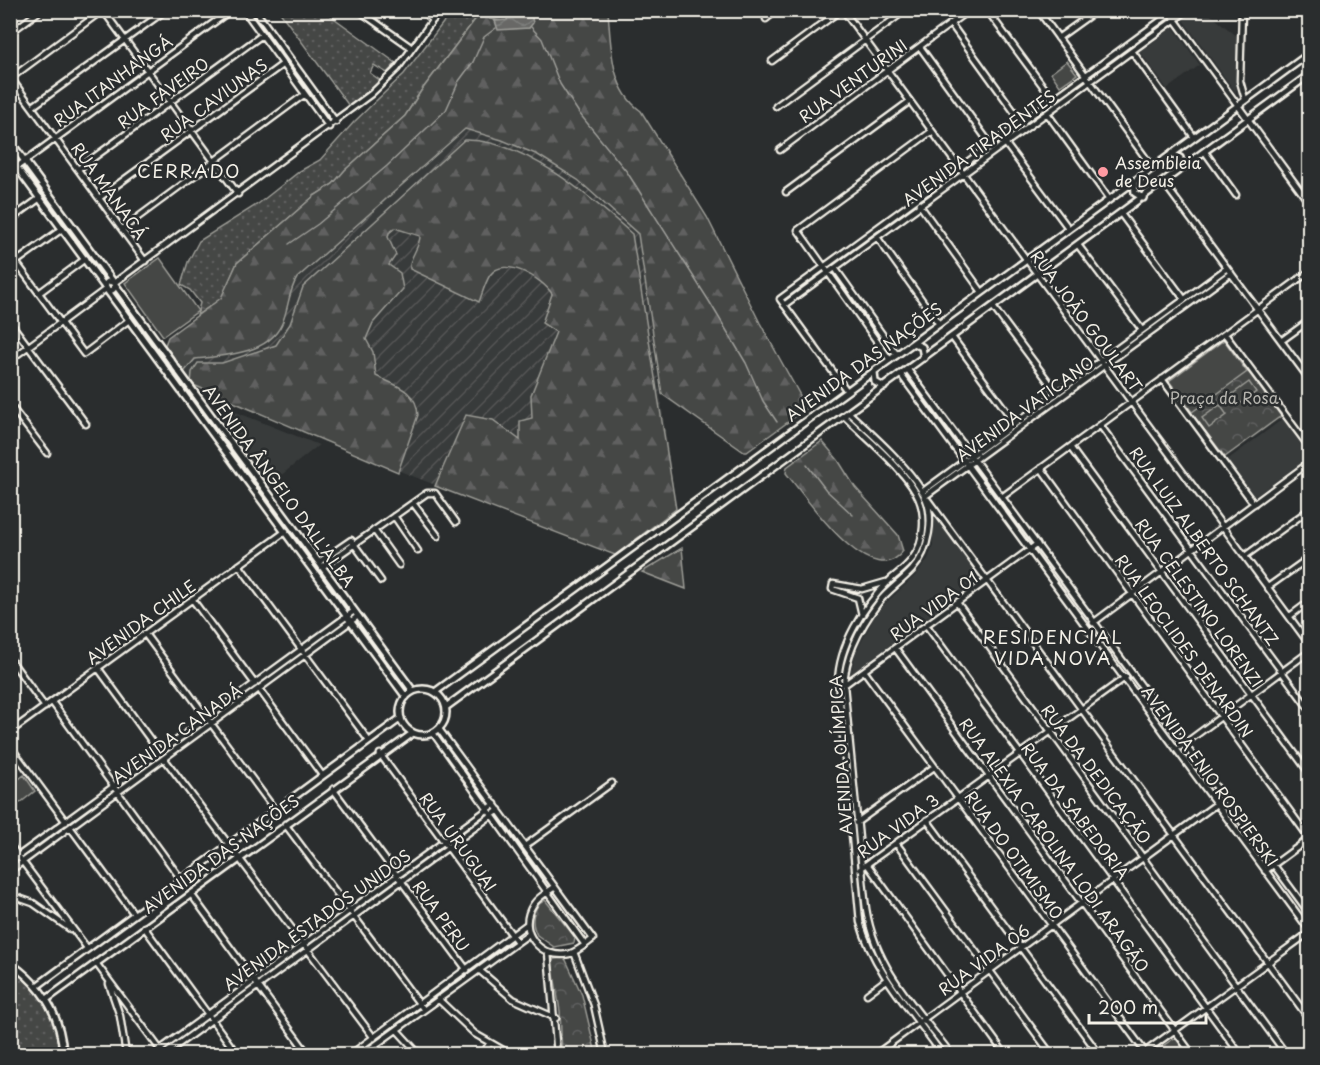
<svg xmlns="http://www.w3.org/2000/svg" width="1320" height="1065" font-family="'Playpen Sans',sans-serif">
	<defs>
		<pattern id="industrial-furrows" width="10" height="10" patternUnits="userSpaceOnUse" patternTransform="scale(1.5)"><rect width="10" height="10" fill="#373a3a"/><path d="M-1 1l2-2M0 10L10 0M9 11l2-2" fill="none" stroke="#555756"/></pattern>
		<pattern id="grass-dots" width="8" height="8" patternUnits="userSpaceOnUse" patternTransform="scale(1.5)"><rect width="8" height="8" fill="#444645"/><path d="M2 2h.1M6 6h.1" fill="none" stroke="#606160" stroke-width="1.8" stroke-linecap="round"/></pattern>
		<pattern id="forest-firs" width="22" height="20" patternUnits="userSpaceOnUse" patternTransform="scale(1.5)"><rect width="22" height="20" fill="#444645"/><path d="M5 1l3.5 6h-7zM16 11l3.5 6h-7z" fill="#606160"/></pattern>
		<pattern id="park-crowns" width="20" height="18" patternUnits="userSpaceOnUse" patternTransform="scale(1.5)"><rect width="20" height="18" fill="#444645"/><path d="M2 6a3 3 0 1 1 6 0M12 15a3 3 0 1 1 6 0" fill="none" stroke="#606160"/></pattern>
		<pattern id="water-waves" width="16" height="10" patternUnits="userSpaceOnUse" patternTransform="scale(1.5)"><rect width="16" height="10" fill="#676866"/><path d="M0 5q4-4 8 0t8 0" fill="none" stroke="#7d7e7c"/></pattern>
	</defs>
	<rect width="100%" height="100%" fill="#2a2d2e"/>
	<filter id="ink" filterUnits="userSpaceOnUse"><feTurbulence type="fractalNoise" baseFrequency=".0167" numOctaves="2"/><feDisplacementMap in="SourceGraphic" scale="12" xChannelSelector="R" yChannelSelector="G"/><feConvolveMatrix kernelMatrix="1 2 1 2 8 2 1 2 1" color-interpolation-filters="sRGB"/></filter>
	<g filter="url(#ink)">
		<!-- built -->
		<path fill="#373a3a" d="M1195,11H1206L1238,37L1236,93L1183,20Z
			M1173,27L1200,65L1167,89L1140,52Z
			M216,404L319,445L269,485L213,407Z
			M1284,418L1309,457L1254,497L1227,460Z
			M933,513L980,578L850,675L856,652L878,610L916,575L928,559L933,545Z"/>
		<!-- industrial -->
		<path fill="url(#industrial-furrows)" d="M465,129L502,140L538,155L578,180L638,234L676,509L615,555L320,440L191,384L184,372L195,359L233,355L262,346L297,278Z"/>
		<!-- grass -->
		<path fill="url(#grass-dots)" stroke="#9c9c96" stroke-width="1.5" d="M279,11H324L396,63L387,73L374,65L370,73L381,81L349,106Z
			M452,11L480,13L421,91L405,116L345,170L333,184L314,196L237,263L222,298L197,315L200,303L190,290L181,285L188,262L199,241L258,204L300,171L320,160L354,122L404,74Z
			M1166,19L1169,22L1091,78L1089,75Z
			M915,202L917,204L828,270L826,268Z
			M10,966C39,991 58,1015 59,1054H11Z"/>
		<!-- forest -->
		<path fill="url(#forest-firs)" stroke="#9c9c96" stroke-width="1.5" d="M530,11H608C611,46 610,89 641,111L707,217L760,323L807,408L747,452H744L662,394L638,234L578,180L538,155L502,140L465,129L297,278C289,291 289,304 284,318C273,355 226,355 195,359L184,372L165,345L168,337L221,298L237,263L314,196L333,184L345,170L405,116L421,91L480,13L490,19L503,21H495C507,33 513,27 529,28L533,14L516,18Z
			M464,140C523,138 591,197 632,234L676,509L615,555L435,486L466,415L493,420L520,440V421L532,418L531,395L556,332L542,323L552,294C543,279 504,255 490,275C485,283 482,294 479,302L410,269C408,258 420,248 420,236L395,228L389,233L388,237L396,255L389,265L400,273L403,289L373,323L366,339L373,352L376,376C395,385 417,390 418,415L398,472L191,384L192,372L198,363H222L276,345L290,324L303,287Z
			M822,441L838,460L855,487L898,535L903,551C871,595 804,495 786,473L787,467Z
			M682,548L686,589L642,572Z"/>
		<!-- park -->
		<path fill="url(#park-crowns)" stroke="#9c9c96" stroke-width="1.5" d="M1224,339L1281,416L1225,457L1167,381Z
			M545,900L575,937L574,943L554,947L537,935C530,922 532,907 545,900Z
			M565,958L582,995L596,1054H562L560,1011L552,962L554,959Z
			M1176,1037L1188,1054H1151Z"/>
		<!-- pitch -->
		<path fill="#444645" stroke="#9c9c96" stroke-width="1.5" d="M1067,61L1077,74L1060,86L1051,73Z
			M160,258L198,311L163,336L125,283Z
			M1224,340L1247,372L1192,412L1169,381Z
			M1249,382L1256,392L1237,406L1230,396Z
			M1220,405L1227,415L1209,428L1202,418Z
			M24,775L35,791L20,803L11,790V785Z"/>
		<!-- water -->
		<path fill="url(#water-waves)" stroke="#9f9f9a" stroke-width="1.5" d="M489,11H521L515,17L531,13L533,23L529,28L498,30L495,21L507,20L508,16L493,15Z"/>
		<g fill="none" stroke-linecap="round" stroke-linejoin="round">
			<!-- stream -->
			<path stroke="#9f9f9a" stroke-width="1.5" d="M531,27L542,39L560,84L579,113L627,172L709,301L746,363L763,401L777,422
				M289,244L318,224L387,166L446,110L459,81L473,62L484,37L496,28
				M807,465L826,490L853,515"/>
			<!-- minor casing -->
			<g stroke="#f4f1e8" stroke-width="9">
				<path id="minor" d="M103,10L238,194
					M244,10L329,127
					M255,10L336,122
					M358,10L412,48
					M421,10L433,20
					M843,10L1310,645
					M987,10L1054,101
					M1038,10L1153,168
					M1168,10L1310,204
					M1242,10L1240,81L1245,99
					M766,19L777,10
					M951,24L1023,124
					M10,33L41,10
					M1058,38L1097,10
					M920,47L991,145
					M1132,51L1194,137
					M772,61L841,10
					M10,77L145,261
					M11,78L103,10
					M776,106L906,10
					M32,107L166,10
					M1047,113L1109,199
					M1005,143L1069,229
					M780,150L969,10
					M1205,152L1236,195
					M78,169L262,35
					M10,172L231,10
					M1164,183L1310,380
					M786,192L910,101
					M99,198L283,64
					M919,204L982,292
					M1121,214L1184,299
					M10,220L40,198
					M122,229L305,94
					M877,237L939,324
					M1078,245L1142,330
					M10,254L84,354L129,320
					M16,262L62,229
					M835,268L897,355
					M114,283L371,94L397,69L440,10
					M39,293L85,259
					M784,305L1188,10
					M993,307L1057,393
					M10,322L86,424
					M1225,334L1310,448
					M952,337L1015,423
					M1281,341L1310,320
					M10,360L106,289
					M890,360L798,230L932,131
					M908,370L1310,914
					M901,375L1310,931
					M1162,379L1254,504
					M847,391L780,299L1175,10
					M10,405L47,453
					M849,413C872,434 908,466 923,493C936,516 929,551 912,570C901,582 888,590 879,602C861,626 845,655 844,685L865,900C871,964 914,1005 951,1054
					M844,416C868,440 899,464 916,493C927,512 925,543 912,559C906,568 896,574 889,581C863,607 839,645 838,682L860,922C874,973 913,1012 942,1054
					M1100,425L1310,710
					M1070,447L1310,774
					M1041,468L1310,839
					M922,492L1227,268
					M924,497L1231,273
					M1002,497L1310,271
					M928,500L1310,1020
					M413,503L438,536
					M394,516L418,551
					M374,530L399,565
					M1245,556L1310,509
					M319,562L351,540L381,581
					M239,565L369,741
					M322,567L427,493H435L456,522
					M1268,587L1310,557
					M192,599L255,684
					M958,604L1286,1054
					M862,615L858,598L832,589L833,584L862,589L886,582
					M1290,616L1310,601
					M1093,623L1310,462
					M927,626L1240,1054
					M145,634L275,810
					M896,649L1192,1054
					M10,659L45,707
					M98,668L160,753
					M865,672L1145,1052
					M844,685L1037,544
					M259,689L322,775
					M52,702L181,879
					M439,729L593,939C586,944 578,951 569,954C541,960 516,931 533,905C538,897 547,892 555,887
					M10,732L286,531
					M433,733L585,945
					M10,746L66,822
					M1180,747L1310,651
					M380,754L517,942
					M164,758L374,1038
					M333,789L467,970
					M927,820L1099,1054
					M856,823L934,767
					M285,824L424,1010
					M70,827L134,914
					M896,843L1051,1054
					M10,845L87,948
					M525,846L612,783
					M10,862L354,611
					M867,864L1005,1054
					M860,869L1126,677
					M10,871L358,616
					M1265,871L1310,838
					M191,894L308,1054
					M10,895L33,903L70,929
					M144,927L237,1054
					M574,952L594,1005L605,1054
					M548,953L557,1054
					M96,963L162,1052
					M479,970L513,999L556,1018
					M109,984L120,1016L126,1054
					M867,994L887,979
					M438,999L475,1034L510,1054
					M397,1030L419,1054
					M154,1054L495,804
					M165,1054L499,810
					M351,1054L527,924
					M363,1054L529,934
					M483,1054L489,1044
					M876,1054L1223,799
					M1142,1054L1310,932"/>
			</g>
			<!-- major casing -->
			<g stroke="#f4f1e8" stroke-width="10">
				<path id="major" d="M10,141L413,691
					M1171,154L1180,158V170
					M10,158L406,697
					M1134,181L1135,193L1143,198
					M105.5 286a4.5 4.5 0 1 1 9 0a4.5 4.5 0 1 1-9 0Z
					M913,343L922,347L924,358
					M874,372L875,382L884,387
					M400 712a23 23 0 1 1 46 0a23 23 0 1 1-46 0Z
					M435,692L1310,53
					M446,707L1310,74
					M10,963C42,985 61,1016 63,1054
					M37,986L401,718
					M47,999L413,733"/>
			</g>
			<!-- minor -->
			<use href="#minor" stroke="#2a2d2e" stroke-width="4.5"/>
			<!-- major -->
			<use href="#major" stroke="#2a2d2e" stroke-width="5"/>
		</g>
	</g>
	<!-- markers -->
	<circle fill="#ff9aa2" stroke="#2a2d2e" stroke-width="2" cx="1103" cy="172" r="6"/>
	<g text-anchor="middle" stroke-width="5" stroke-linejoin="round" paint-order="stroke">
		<!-- street labels -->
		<g font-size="16" fill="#f4f1e8" stroke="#2a2d2e">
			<text transform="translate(113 81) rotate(-36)" y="6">RUA ITANHANGÁ</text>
			<text transform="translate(853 81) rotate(-36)" y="6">RUA VENTURINI</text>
			<text transform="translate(163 93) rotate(-36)" y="6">RUA FAVEIRO</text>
			<text transform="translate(214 100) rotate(-36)" y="6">RUA CAVIUNAS</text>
			<text transform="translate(979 148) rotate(-36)" y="6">AVENIDA TIRADENTES</text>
			<text transform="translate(109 191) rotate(54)" y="6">RUA MANACÁ</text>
			<text transform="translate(1086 321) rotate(53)" y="6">RUA JOÃO GOULART</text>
			<text transform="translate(864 362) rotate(-36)" y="6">AVENIDA DAS NAÇÕES</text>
			<text transform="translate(1025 409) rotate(-36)" y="6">AVENIDA VATICANO</text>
			<text transform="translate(279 486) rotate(54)" y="6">AVENIDA ÂNGELO DALL'ALBA</text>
			<text transform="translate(1204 546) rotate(54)" y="6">RUA LUIZ ALBERTO SCHANTZ</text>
			<text transform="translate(1199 603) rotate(54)" y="6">RUA CELESTINO LORENZI</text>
			<text transform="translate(934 606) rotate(-36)" y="6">RUA VIDA 01</text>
			<text transform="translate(141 622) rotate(-36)" y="6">AVENIDA CHILE</text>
			<text transform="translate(1184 646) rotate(54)" y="6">RUA LEOCLIDES DENARDIN</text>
			<text transform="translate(177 734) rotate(-36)" y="6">AVENIDA CANADÁ</text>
			<text transform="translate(841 755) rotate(-94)" y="6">AVENIDA OLÍMPICA</text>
			<text transform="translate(1096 774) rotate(53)" y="6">RUA DA DEDICAÇÃO</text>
			<text transform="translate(1210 776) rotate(54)" y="6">AVENIDA ENIO ROSPIERSKI</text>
			<text transform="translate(1075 811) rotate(53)" y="6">RUA DA SABEDORIA</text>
			<text transform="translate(898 826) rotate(-36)" y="6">RUA VIDA 3</text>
			<text transform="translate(458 842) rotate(54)" y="6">RUA URUGUAI</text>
			<text transform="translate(1054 845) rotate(54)" y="6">RUA ALEXIA CAROLINA LODI ARAGÃO</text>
			<text transform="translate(221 854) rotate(-36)" y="6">AVENIDA DAS NAÇÕES</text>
			<text transform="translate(1014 855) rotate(54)" y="6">RUA DO OTIMISMO</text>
			<text transform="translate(441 916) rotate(54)" y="6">RUA PERU</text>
			<text transform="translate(317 920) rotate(-36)" y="6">AVENIDA ESTADOS UNIDOS</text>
			<text transform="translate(984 960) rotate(-36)" y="6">RUA VIDA 06</text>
		</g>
		<!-- poi labels -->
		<g font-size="16" fill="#f4f1e8" stroke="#2a2d2e" text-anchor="start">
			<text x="1115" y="169">Assembleia<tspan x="1115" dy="18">de Deus</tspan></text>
		</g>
		<!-- park labels -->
		<g font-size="16" fill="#b6b5af" stroke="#2a2d2e">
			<text x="1224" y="404">Praça da Rosa</text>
		</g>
		<!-- neighbourhood labels -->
		<g font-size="18" letter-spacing="1.5" fill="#f4f1e8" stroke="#2a2d2e">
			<text x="189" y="178">CERRADO</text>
			<text x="1053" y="644">RESIDENCIAL<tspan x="1053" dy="21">VIDA NOVA</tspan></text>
		</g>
	</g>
	<!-- margin -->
	<rect width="1320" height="1065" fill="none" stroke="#2a2d2e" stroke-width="36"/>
	<rect x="18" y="18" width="1284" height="1029" fill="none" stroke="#f4f1e8" stroke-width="2" filter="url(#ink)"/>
	<!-- scale -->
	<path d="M1089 1014v9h117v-9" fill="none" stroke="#f4f1e8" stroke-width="3"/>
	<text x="1098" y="1014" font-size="18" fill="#f4f1e8" stroke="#2a2d2e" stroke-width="4.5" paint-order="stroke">200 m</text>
</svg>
